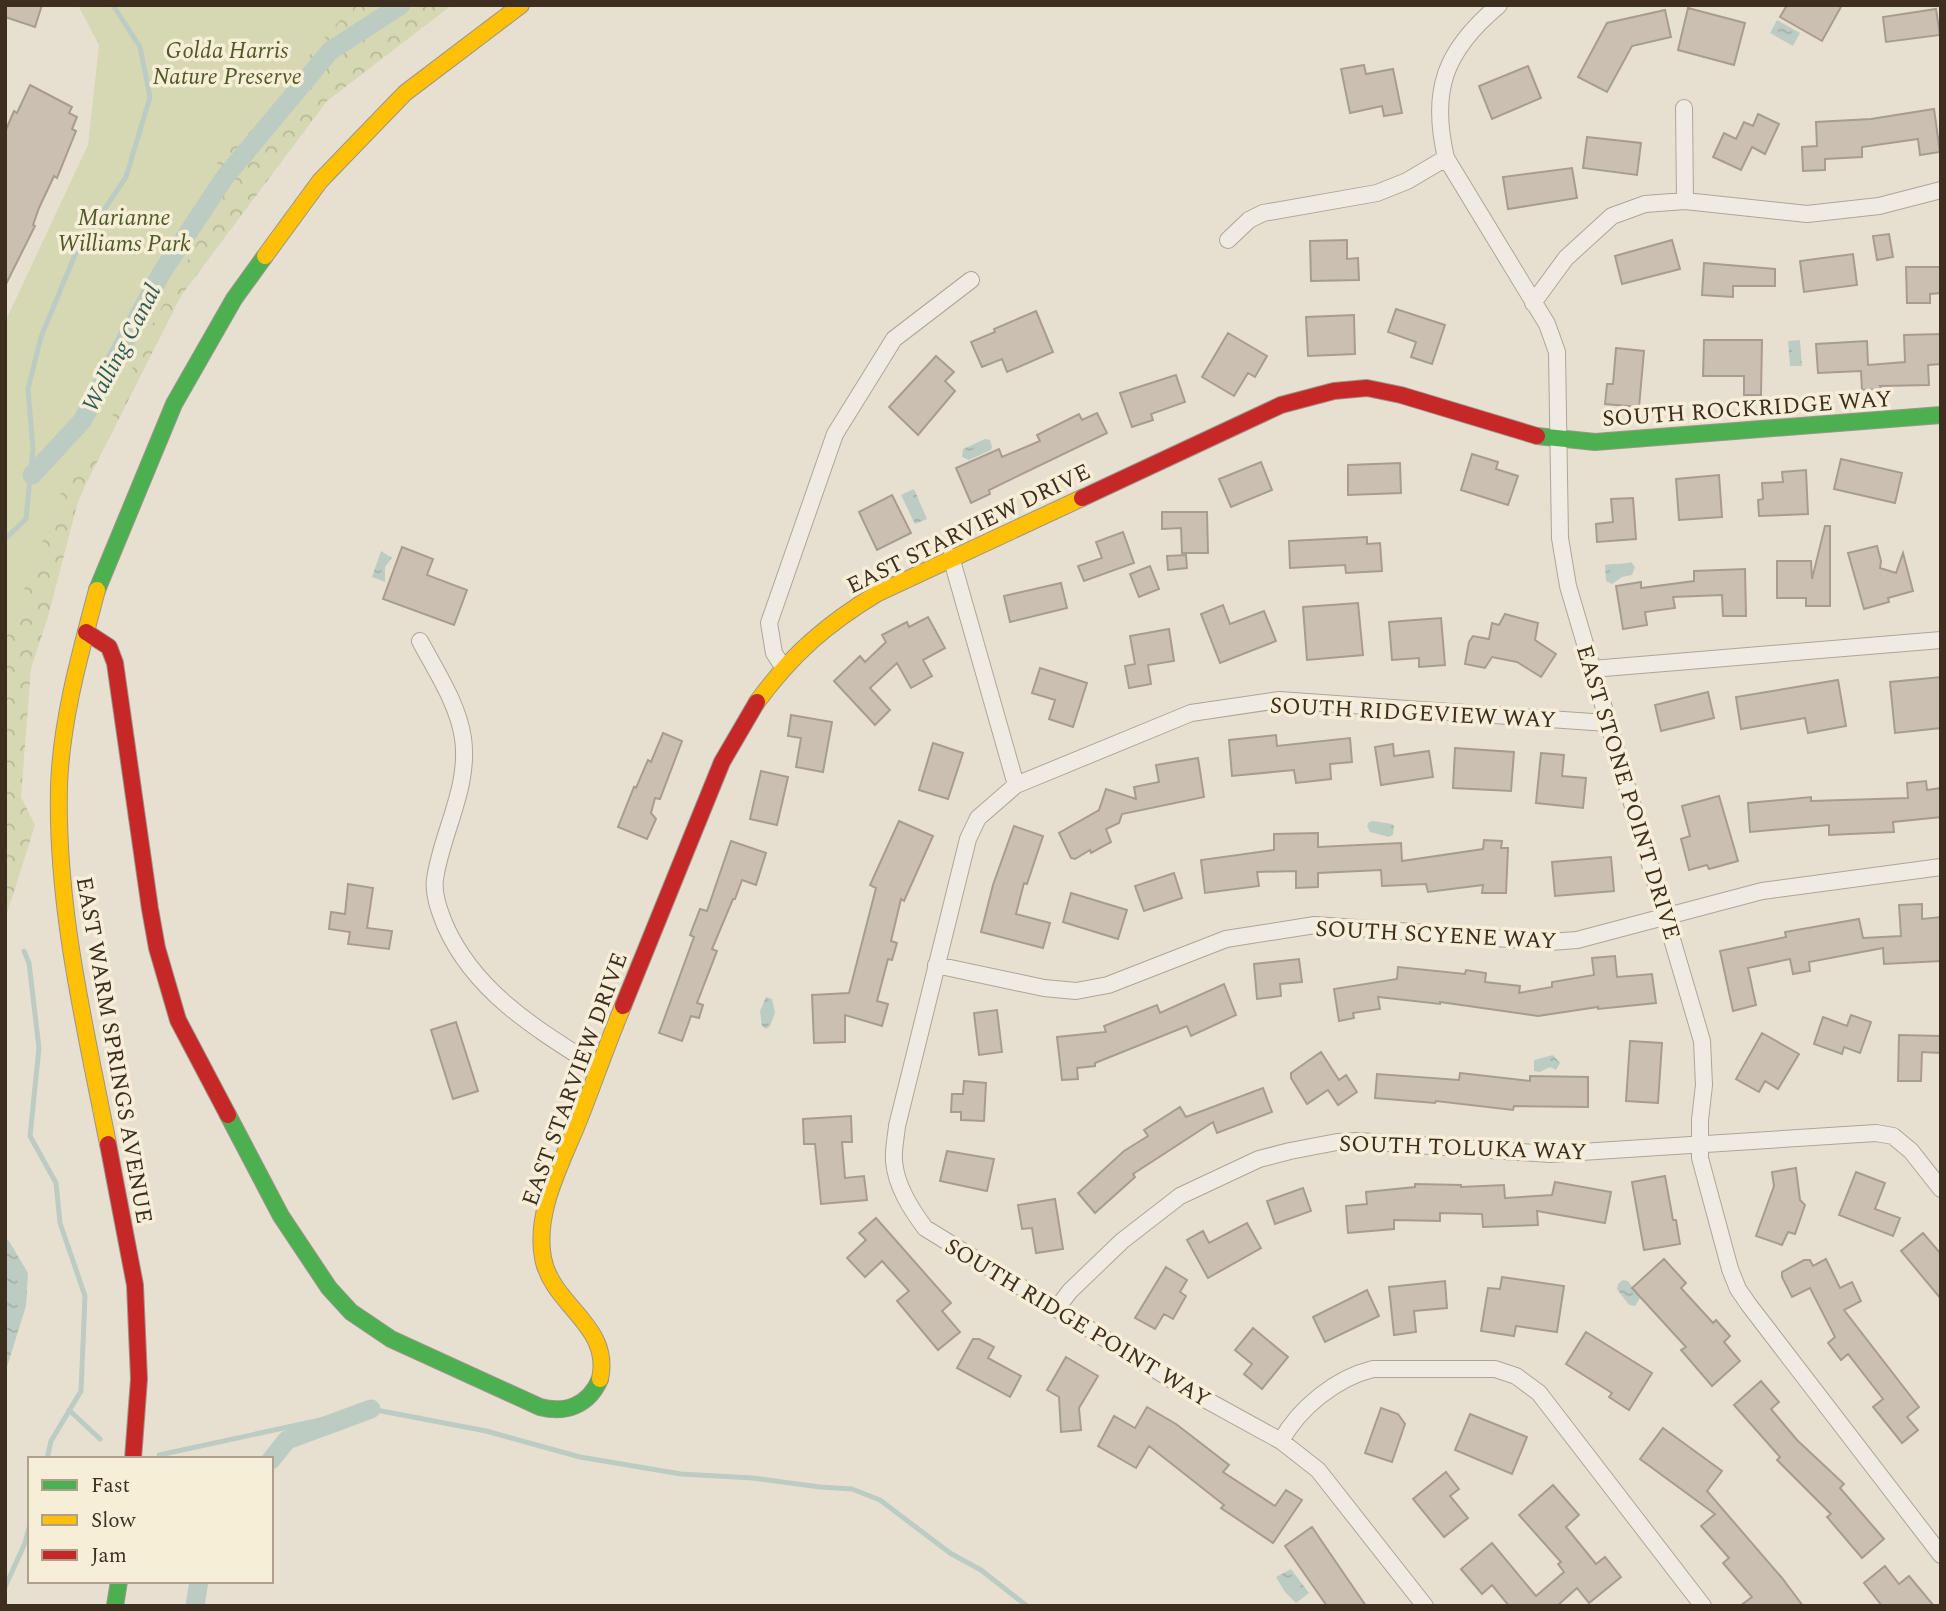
<svg xmlns="http://www.w3.org/2000/svg" width="1946" height="1611" font-family="Spectral,serif">
	<defs>
		<pattern id="forest-crowns" width="20" height="18" patternUnits="userSpaceOnUse" patternTransform="scale(1.75)"><rect width="20" height="18" fill="#d6d7b3"/><path d="M2 6a3 3 0 1 1 6 0M12 15a3 3 0 1 1 6 0" fill="none" stroke="#b9b99a"/></pattern>
		<pattern id="water-ripples" width="26" height="14" patternUnits="userSpaceOnUse" patternTransform="scale(1.75)"><rect width="26" height="14" fill="#bcccc2"/><path d="M2 4q2-2 4 0t4 0M15 11q2-2 4 0t4 0" fill="none" stroke="#a2b0a6"/></pattern>
	</defs>
	<rect width="100%" height="100%" fill="#e7e0d1"/>
	<!-- forest -->
	<path fill="url(#forest-crowns)" d="M83,5H452L327,101L181,296L84,488L77,505L48,617L31,668L21,797L35,825L5,920V350L124,104Z"/>
	<!-- green -->
	<path fill="#d6d7b3" d="M78,5H353L218,161L198,221L206,227L146,336L96,455L71,467L5,639V322L88,145L99,45Z"/>
	<!-- water -->
	<path fill="url(#water-ripples)" d="M1777,20L1800,33L1793,46L1770,33Z
		M1800,340L1802,366H1790L1788,341Z
		M985,439L990,440L992,447L991,450L969,460L962,457L963,449Z
		M914,489L927,519L915,524L901,495Z
		M381,551L392,558L385,567V582L372,577Z
		M1631,562L1635,567L1632,575L1622,577L1612,584L1606,581L1605,565C1614,563 1622,565 1631,562Z
		M1373,821L1392,824L1394,826L1393,835L1389,837L1370,832L1367,826L1369,822Z
		M766,997L772,999L775,1013L770,1026L766,1029L762,1026L760,1011Z
		M1553,1055L1560,1063L1556,1070L1550,1067L1540,1072L1534,1071V1060Z
		M5,1238L9,1241L28,1273L26,1306L5,1373Z
		M1623,1280L1628,1281L1640,1298L1635,1306L1629,1305L1617,1289L1618,1284Z
		M1291,1569L1309,1593L1296,1603L1285,1592L1276,1577Z"/>
	<g fill="none" stroke-linecap="round" stroke-linejoin="round">
		<!-- stream -->
		<path stroke="#bcccc2" stroke-width="5" d="M5,539L26,519L33,449L28,389L41,337L77,250L126,177L150,97L140,47L113,5
			M24,951L29,963L39,1048L30,1136L56,1183L60,1223L85,1296L81,1391L51,1441L47,1459
			M69,1410L100,1439
			M159,1455L371,1409L486,1431L580,1457L681,1474L753,1478L820,1487L852,1489L880,1500L950,1553L981,1570L1027,1606
			M5,1587L25,1543L30,1524"/>
		<!-- canal -->
		<path stroke="#bcccc2" stroke-width="19" d="M32,475L82,421L162,272L225,177L330,51L401,5
			M271,1460L287,1440L371,1409
			M195,1606L199,1581"/>
	</g>
	<!-- building -->
	<path fill="#cbbfb2" stroke="#a89c90" stroke-width="2" d="M5,5H42L35,27L5,17Z
		M1787,5H1842L1822,41L1780,17Z
		M1688,8L1745,23L1734,65L1678,50Z
		M1936,9L1940,35L1886,42L1883,17Z
		M1665,10L1671,37L1632,46L1607,92L1578,77L1607,23Z
		M1364,65L1366,74L1393,69L1402,113L1384,116L1382,106L1350,113L1341,69Z
		M1528,66L1541,98L1492,119L1479,86Z
		M30,85L72,107L69,113L77,117L72,129L76,131L57,178L54,176L39,208L33,225L35,226L5,286V132L14,111L17,113Z
		M1934,109L1940,152L1920,155L1918,139L1862,147V157L1825,159V170L1803,171L1802,147L1817,146L1816,122L1871,119Z
		M1758,114L1779,124L1765,154L1752,147L1741,170L1713,157L1724,133L1736,139L1744,122L1753,126Z
		M1587,137L1641,143L1637,175L1583,168Z
		M1572,168L1577,198L1508,209L1503,177Z
		M1889,234L1893,257L1877,260L1873,236Z
		M1347,240V259L1358,258L1359,280L1311,281L1310,241Z
		M1672,240L1680,269L1622,284L1615,256Z
		M1853,254L1857,285L1804,292L1800,261Z
		M1704,263L1775,269V286H1733V297L1702,295Z
		M1906,267H1941V293L1930,294V303H1907Z
		M1396,309L1445,325L1432,364L1411,357L1416,342L1388,332Z
		M1036,311L1053,352L1007,372L1002,359L982,367L971,342L995,332L994,329Z
		M1354,315L1355,354L1308,356L1306,317Z
		M1228,333L1267,356L1255,377L1248,373L1234,396L1202,377Z
		M1941,334V364L1928,365L1929,385L1880,386L1881,389L1862,390L1861,371L1818,373L1816,344L1867,341L1868,365L1905,362L1904,335Z
		M1704,340H1762L1761,395H1744V376H1703Z
		M1616,348L1644,351L1639,407L1605,404L1607,384H1613Z
		M936,356L954,372L945,381L955,391L918,435L889,407Z
		M1176,375L1185,402L1151,414L1153,420L1132,427L1120,393Z
		M1097,413L1107,433L989,490L990,494L971,503L956,468L999,449L1002,457L1040,441L1037,435L1079,414L1082,420Z
		M1472,454L1498,462L1496,469L1518,476L1508,505L1461,490Z
		M1841,459L1902,473L1895,503L1834,489Z
		M1261,462L1272,490L1231,507L1219,479Z
		M1400,463L1401,493L1348,495V465Z
		M1806,470L1808,514L1759,516L1758,500L1763,499L1762,483L1783,482L1782,472Z
		M1719,475L1722,517L1679,520L1676,479Z
		M892,495L911,533L877,550L859,512Z
		M1633,498L1636,539L1597,542L1596,524L1613,522L1611,499Z
		M1162,512H1207L1208,553H1182L1181,528L1162,529Z
		M1825,526H1830V606H1806V598H1777V561H1811L1812,579Z
		M1123,532L1134,563L1084,581L1078,566L1102,558L1096,542Z
		M1367,537V544L1380,543L1382,571L1346,573L1345,565L1290,568L1289,541Z
		M1877,546L1881,561L1880,568L1896,573L1903,553L1913,591L1888,598L1889,602L1864,609L1848,553Z
		M402,547L433,559L427,575L467,590L454,625L383,599Z
		M1186,555L1187,568L1168,570L1167,556Z
		M1150,566L1159,589L1139,597L1130,574Z
		M1745,569L1746,616H1723L1722,595L1673,597L1675,608L1645,612L1647,625L1623,629L1616,586L1641,582V588L1694,581V571Z
		M1061,583L1067,608L1010,622L1004,596Z
		M1358,603L1363,655L1307,660L1303,607Z
		M1223,605L1230,624L1264,611L1276,641L1220,663L1201,614Z
		M1505,614L1538,623L1535,640L1556,654L1541,677L1517,662L1492,657L1485,668L1465,664L1469,642L1473,636L1489,639L1492,623L1499,625Z
		M928,617L945,648L923,660L932,676L911,688L897,663L870,688L890,710L875,725L834,681L860,656L865,662L886,642L882,635L907,622L909,627Z
		M1441,618L1445,665L1419,667V658L1392,660L1389,622Z
		M1169,629L1174,661L1148,665L1151,684L1129,688L1125,666L1135,664L1130,636Z
		M1040,668L1087,683L1073,727L1049,719L1055,700L1032,693Z
		M1941,677V728L1895,733L1890,682Z
		M1838,680L1846,726L1808,733L1805,718L1741,729L1736,697Z
		M1708,692L1714,718L1661,731L1655,705Z
		M791,715L832,722L823,772L796,767L801,738L788,736Z
		M663,733L682,741L660,799L655,798L651,813L656,819L647,839L618,827L634,787L636,788L648,760L651,762Z
		M1276,735L1277,746L1350,738L1352,762L1330,764L1331,779L1296,783L1294,770L1232,776L1229,740Z
		M933,743L963,753L948,799L919,790Z
		M1393,744L1394,756L1429,751L1433,777L1381,785L1375,747Z
		M1455,748L1514,752L1511,791L1453,788Z
		M1541,753L1564,755L1562,776L1586,778L1583,808L1536,803Z
		M1198,758L1204,797L1122,814L1119,823L1106,829L1111,842L1091,853L1090,850L1075,859L1071,858L1059,833L1099,810L1106,789L1136,799L1134,787L1159,782L1156,765Z
		M761,771L788,777L777,825L750,819Z
		M1926,781L1927,790L1941,788V817L1893,822L1894,832L1829,835V825L1750,832L1748,803L1811,797V801L1908,798L1907,783Z
		M1719,796L1738,861L1709,869L1707,865L1689,870L1681,839L1690,836L1682,806Z
		M899,821L933,836L904,901L901,899L891,941L897,943L892,960L888,959L877,1001L888,1004L882,1026L845,1015V1042L814,1043L812,995L849,993L876,888L870,885Z
		M1014,826L1043,836L1027,884L1024,883L1016,914L1050,923L1043,948L981,932L993,885Z
		M1318,833V847L1401,843L1402,861L1483,849L1484,840L1502,841L1501,848H1508L1506,893H1482L1483,885L1428,892L1426,884L1382,886L1381,870L1318,873V887L1296,888V871L1257,872L1259,886L1205,893L1201,860L1274,850V834Z
		M731,841L766,853L756,885L742,880L735,899H733L712,949L717,951L697,1003L703,1005L699,1018L691,1016L682,1041L659,1033L694,937L690,935L700,909L707,911Z
		M1611,857L1614,891L1555,896L1552,862Z
		M1174,873L1182,898L1144,911L1135,886Z
		M348,884L373,888L367,928L392,931L389,949L348,944L350,932L329,929L331,912L345,914Z
		M1071,893L1127,910L1118,939L1063,922Z
		M1922,904V919L1941,917V961L1884,964L1883,948L1809,962L1810,971L1793,974L1790,959L1748,968L1756,1005L1733,1011L1720,951L1786,937L1785,932L1859,919L1863,938L1901,936L1899,905Z
		M1615,956L1617,977L1652,974L1656,1003L1598,1009V1007L1538,1016L1440,1002V1004L1378,997L1380,1009L1353,1013L1354,1018L1339,1021L1334,989L1397,979L1398,967L1465,974L1466,970L1486,973L1485,982L1520,986L1519,993L1552,987V982L1594,975L1592,958Z
		M1299,959L1302,982L1280,984L1281,996L1257,999L1254,964Z
		M1224,984L1236,1015L1191,1036L1187,1026L1095,1063V1066L1077,1068L1078,1079L1062,1080L1057,1037L1106,1032L1104,1026L1157,1005L1160,1013Z
		M997,1010L1002,1052L979,1055L974,1013Z
		M1851,1015L1871,1022L1860,1053L1844,1047L1842,1054L1814,1044L1823,1017L1847,1026Z
		M456,1022L478,1091L453,1099L431,1030Z
		M1762,1033L1799,1054L1778,1089L1765,1081L1759,1092L1736,1079Z
		M1899,1035L1941,1036V1053L1922,1052L1921,1081H1898Z
		M1630,1041L1662,1043L1658,1103L1626,1101Z
		M1321,1052L1339,1080L1346,1075L1357,1092L1338,1105L1328,1090L1307,1104L1291,1078V1073Z
		M1460,1073L1530,1081V1076L1588,1077V1107L1514,1106L1513,1110L1436,1101L1435,1103L1375,1098L1377,1074L1459,1080Z
		M964,1081L986,1083L984,1121L961,1120V1112H951L952,1094H963Z
		M1263,1088L1272,1112L1217,1133L1213,1122L1133,1174L1135,1177L1095,1213L1078,1193L1124,1151L1148,1136L1144,1130L1180,1107L1186,1117Z
		M851,1116L852,1142H842L845,1178L864,1176L867,1200L821,1204L815,1144H804L803,1119Z
		M947,1151L994,1159L987,1191L940,1181Z
		M1796,1168L1800,1200L1805,1205L1795,1234L1788,1232L1782,1245L1756,1236L1774,1186L1772,1172Z
		M1856,1172L1885,1183L1875,1209L1900,1218L1893,1236L1839,1215Z
		M1665,1176L1673,1220H1676L1680,1244L1644,1250L1632,1182Z
		M1555,1182L1611,1192L1605,1223L1537,1211L1538,1225L1483,1227L1482,1214L1440,1213V1221L1394,1220V1229L1348,1233L1346,1206L1367,1204L1366,1192L1415,1187V1184L1461,1185V1187L1504,1185L1505,1198L1552,1195Z
		M1303,1188L1311,1211L1275,1224L1267,1201Z
		M1055,1199L1063,1249L1036,1253L1032,1228L1022,1229L1018,1205Z
		M876,1218L951,1303L942,1311L960,1332L938,1350L897,1301L909,1291L882,1261L865,1277L847,1258L866,1240L859,1233Z
		M1247,1223L1261,1248L1208,1278L1187,1240L1203,1231L1209,1243Z
		M1923,1233L1941,1254V1299L1901,1251Z
		M1664,1259L1686,1283L1681,1288L1713,1323L1716,1320L1730,1336L1724,1342L1740,1361L1712,1386L1681,1350L1686,1347L1632,1288Z
		M1826,1259L1840,1288L1852,1282L1861,1301L1844,1310L1919,1407L1907,1417L1918,1430L1902,1443L1873,1407L1883,1399L1848,1354L1841,1360L1828,1343L1835,1337L1810,1288L1792,1297L1782,1277V1272L1804,1260H1810L1813,1266Z
		M1166,1267L1187,1280L1180,1292L1186,1296L1173,1319L1164,1314L1155,1329L1135,1318Z
		M1502,1277L1564,1286L1557,1332L1516,1326L1514,1336L1481,1331L1488,1288L1500,1289Z
		M1445,1281L1447,1308L1414,1311L1416,1332L1394,1335L1389,1287Z
		M1367,1290L1379,1316L1325,1342L1313,1317Z
		M1253,1328L1288,1357L1262,1389L1244,1374L1252,1364L1235,1350Z
		M1586,1332L1652,1373L1629,1410L1609,1397L1612,1393L1566,1364Z
		M973,1339H979L994,1347L988,1358L1021,1376L1010,1397L957,1368Z
		M1066,1357L1098,1376L1079,1408L1081,1430L1061,1432L1059,1397L1047,1390Z
		M1761,1381L1779,1402L1771,1409L1797,1440L1844,1484L1840,1488L1884,1539L1862,1558L1827,1517L1831,1514L1777,1460L1780,1457L1734,1405Z
		M1147,1407L1176,1424L1229,1465L1223,1472L1275,1506L1286,1490L1302,1500L1273,1543L1221,1508L1224,1505L1149,1446L1136,1468L1098,1446L1114,1416L1135,1428Z
		M1381,1408L1398,1414L1405,1424L1392,1462L1365,1453Z
		M1470,1414L1527,1437L1512,1474L1455,1450Z
		M1663,1428L1722,1471L1707,1491L1782,1578L1803,1606H1740L1752,1597L1723,1563L1729,1558L1701,1526L1715,1514L1640,1459Z
		M1446,1472L1459,1489L1450,1496L1468,1518L1444,1537L1413,1499Z
		M1553,1485L1579,1515L1566,1527L1596,1564L1605,1557L1621,1577L1589,1603L1577,1588L1557,1606H1509L1492,1585L1482,1594L1461,1569L1492,1543L1536,1596L1564,1572L1558,1564L1561,1562L1519,1515Z
		M1312,1527L1366,1606H1327L1285,1546Z
		M1885,1566L1899,1584L1909,1576L1934,1606H1882L1864,1583Z"/>
	<g fill="none" stroke-linecap="round" stroke-linejoin="round">
		<!-- street casing -->
		<g stroke="#ada599" stroke-width="18">
			<path id="street" d="M1499,5C1445,50 1430,90 1446,158L1547,324L1557,352L1560,538L1568,586L1702,1041L1704,1085L1700,1120V1158L1730,1269L1738,1289L1749,1305L1941,1555
				M1684,108L1685,201
				M1228,240L1249,220L1263,213L1377,193L1407,181L1446,158
				M1533,303L1566,258L1612,216L1645,204L1685,201L1807,214L1879,206L1941,190
				M951,557L1016,785
				M420,641C436,671 458,704 463,738C470,788 442,831 435,879C433,894 439,910 445,925C475,993 538,1030 598,1068
				M783,667L774,653L769,623L835,434L894,339L971,280
				M1592,669L1941,640
				M936,965L1044,988L1076,991L1108,985L1226,939L1315,925L1550,942L1577,940L1762,891L1941,867
				M1057,1308L1070,1291L1122,1241L1180,1196L1259,1159L1290,1151L1337,1142L1358,1141L1550,1154L1876,1133L1893,1136L1911,1151L1941,1189
				M1281,1441C1299,1408 1336,1378 1373,1369H1495L1516,1376L1539,1393L1703,1606
				M1425,1606L1318,1470L1281,1441L1190,1391L925,1228C911,1209 896,1186 894,1161C893,1150 896,1137 897,1126L968,839L978,818L1016,785L1191,713L1279,700L1607,723"/>
		</g>
		<!-- fast casing -->
		<g stroke="#9c958a" stroke-width="18">
			<path id="fast" d="M1537,436L1595,442L1941,415
				M97,590L174,404L234,299L265,256
				M228,1115L281,1216L329,1288L351,1312L391,1339L540,1407C566,1414 589,1405 600,1379
				M115,1606L119,1581"/>
		</g>
		<!-- slow casing -->
		<g stroke="#9c958a" stroke-width="18">
			<path id="slow" d="M265,256L320,181L405,93L521,5
				M97,590C80,654 61,721 59,787C56,908 85,1026 108,1144
				M757,702C792,654 828,623 878,593L1082,498
				M600,1379C612,1325 552,1306 543,1258C534,1210 564,1159 581,1115C595,1079 608,1042 623,1006"/>
		</g>
		<!-- jam casing -->
		<g stroke="#9c958a" stroke-width="18">
			<path id="jam" d="M1082,498L1281,405L1334,391L1367,388L1401,395L1537,436
				M86,632L109,647L115,663L150,909L157,948L178,1020L228,1115
				M623,1006L722,762L757,702
				M108,1144L135,1285L139,1379L133,1459"/>
		</g>
		<!-- street -->
		<use href="#street" stroke="#efebe3" stroke-width="16"/>
		<!-- fast -->
		<use href="#fast" stroke="#4caf50" stroke-width="16"/>
		<!-- slow -->
		<use href="#slow" stroke="#ffc107" stroke-width="16"/>
		<!-- jam -->
		<use href="#jam" stroke="#c62828" stroke-width="16"/>
	</g>
	<g text-anchor="middle" stroke-width="7" stroke-linejoin="round" paint-order="stroke">
		<!-- park labels -->
		<g font-size="23" font-style="italic" fill="#4d5a26" stroke="#f7eed8">
			<text x="227" y="58">Golda Harris<tspan x="227" dy="26">Nature Preserve</tspan></text>
			<text x="124" y="225">Marianne<tspan x="124" dy="26">Williams Park</tspan></text>
		</g>
		<!-- street labels -->
		<g font-size="23" fill="#3d2e20" stroke="#f7eed8">
			<text transform="translate(1747 408) rotate(-4)" y="8">SOUTH ROCKRIDGE WAY</text>
			<text transform="translate(968 528) rotate(-26)" y="8">EAST STARVIEW DRIVE</text>
			<text transform="translate(1413 712) rotate(3)" y="8">SOUTH RIDGEVIEW WAY</text>
			<text transform="translate(1629 792) rotate(73)" y="8">EAST STONE POINT DRIVE</text>
			<text transform="translate(1436 934) rotate(3)" y="8">SOUTH SCYENE WAY</text>
			<text transform="translate(115 1050) rotate(80)" y="8">EAST WARM SPRINGS AVENUE</text>
			<text transform="translate(574 1079) rotate(-70)" y="8">EAST STARVIEW DRIVE</text>
			<text transform="translate(1463 1147) rotate(2)" y="8">SOUTH TOLUKA WAY</text>
			<text transform="translate(1078 1322) rotate(31)" y="8">SOUTH RIDGE POINT WAY</text>
		</g>
		<!-- water labels -->
		<g font-size="24" font-style="italic" fill="#2f5d5a" stroke="#f7eed8">
			<text transform="translate(121 348) rotate(-62)" y="8">Walling Canal</text>
		</g>
	</g>
	<!-- border -->
	<rect width="1946" height="1611" fill="none" stroke="#3d2e20" stroke-width="14"/>
	<!-- legend -->
	<rect x="28" y="1457" width="245" height="126" fill="#f7eed8" stroke="#ada18e" stroke-width="2"/>
	<rect x="42" y="1480" width="35" height="10" fill="#4caf50" stroke="#ada18e" stroke-width="2"/>
	<text x="91" y="1492" font-size="21" fill="#3d2e20">Fast</text>
	<rect x="42" y="1515" width="35" height="10" fill="#ffc107" stroke="#ada18e" stroke-width="2"/>
	<text x="91" y="1527" font-size="21" fill="#3d2e20">Slow</text>
	<rect x="42" y="1550" width="35" height="10" fill="#c62828" stroke="#ada18e" stroke-width="2"/>
	<text x="91" y="1562" font-size="21" fill="#3d2e20">Jam</text>
</svg>
